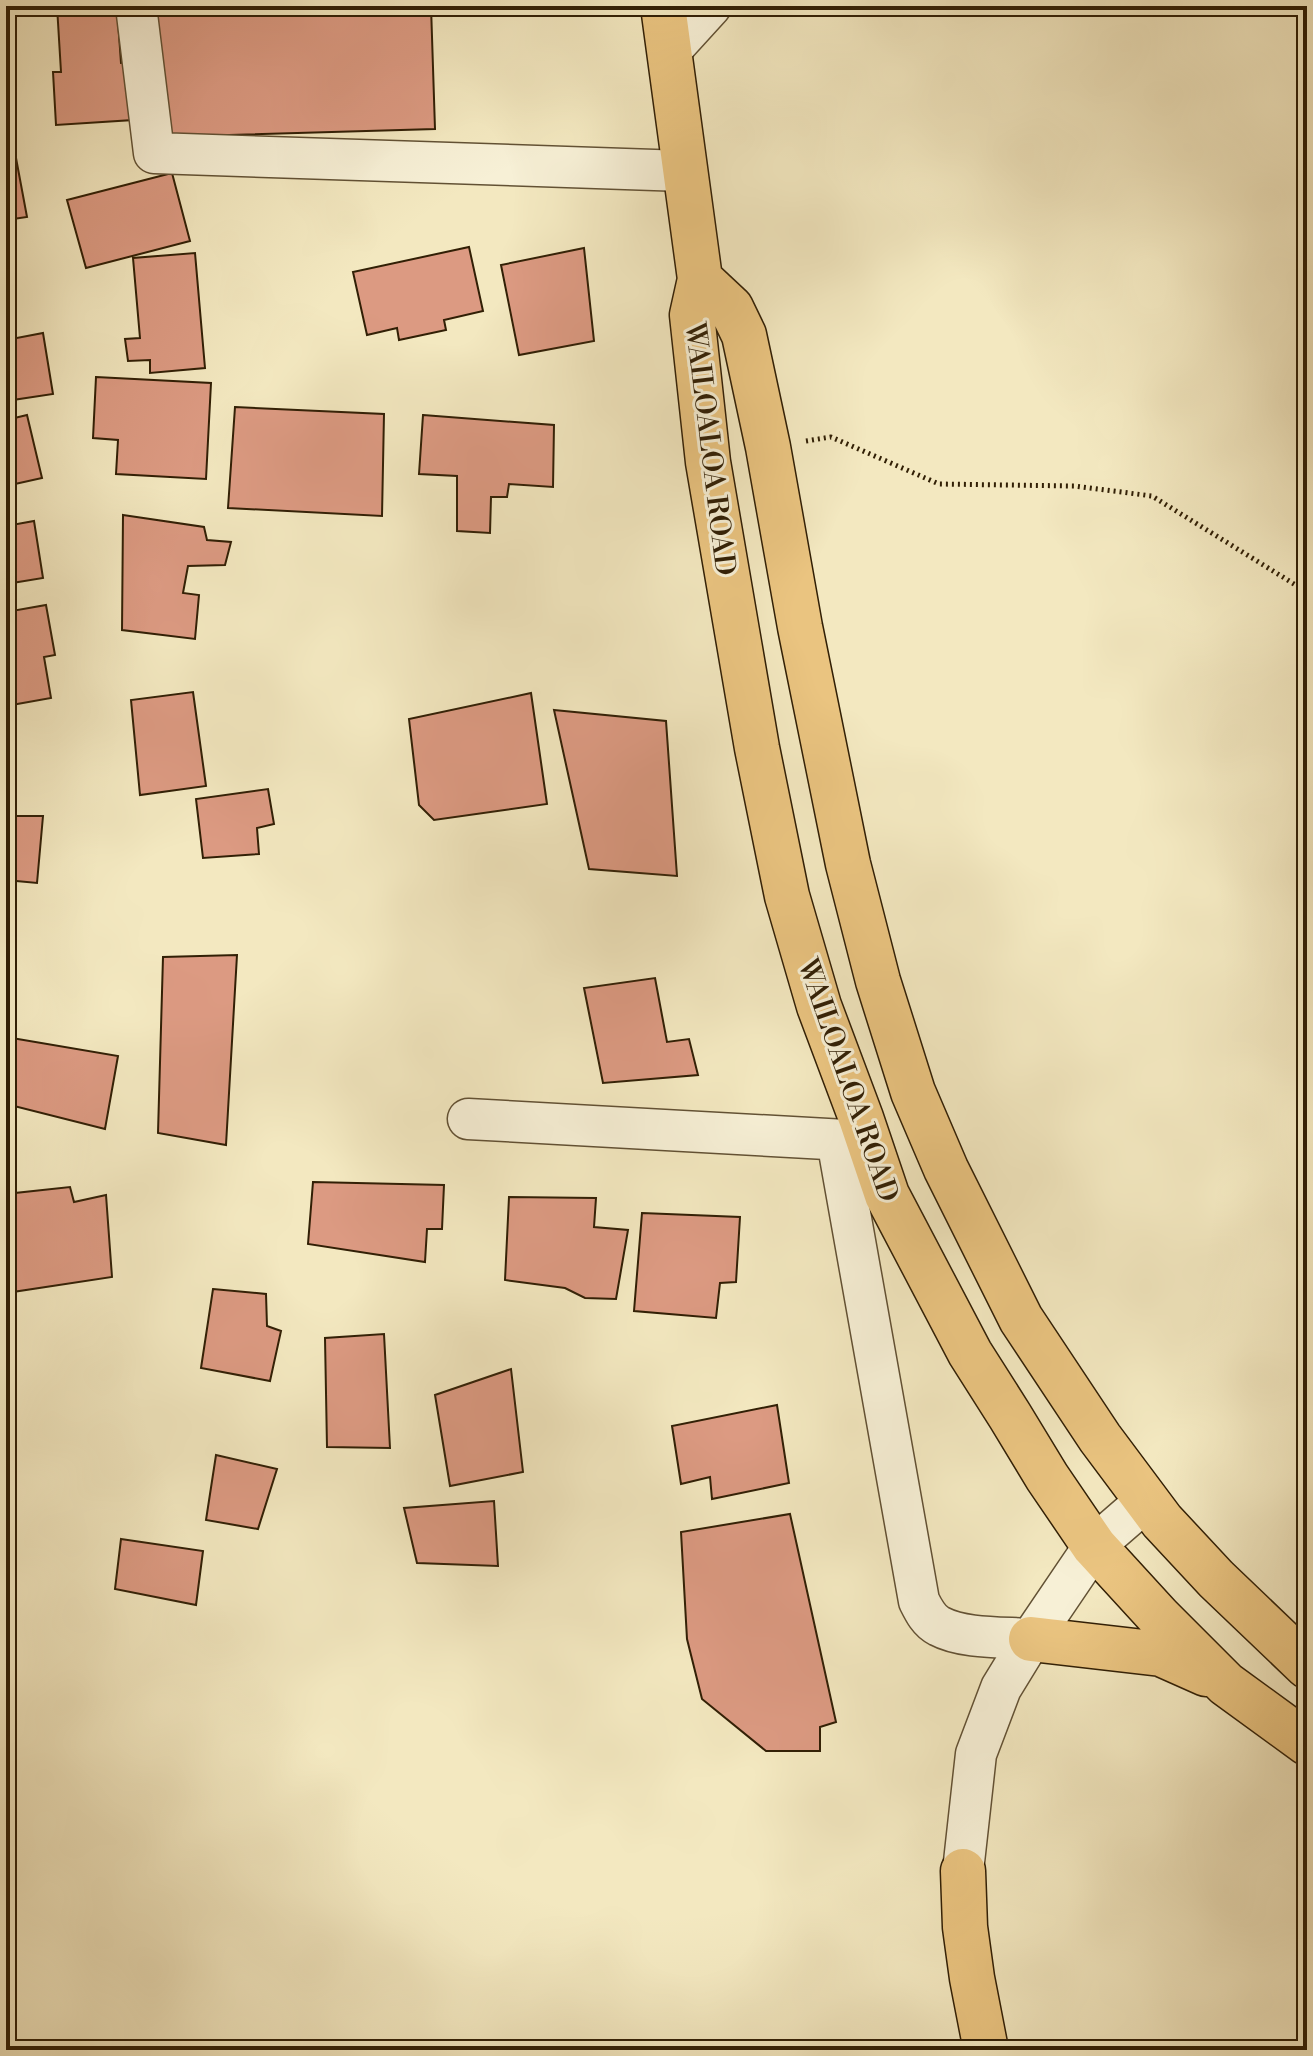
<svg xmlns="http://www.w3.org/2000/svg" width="1313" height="2056" font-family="'Libre Bodoni',serif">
	<rect width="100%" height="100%" fill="#f3e8c0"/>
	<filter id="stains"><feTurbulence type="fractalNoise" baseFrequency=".0025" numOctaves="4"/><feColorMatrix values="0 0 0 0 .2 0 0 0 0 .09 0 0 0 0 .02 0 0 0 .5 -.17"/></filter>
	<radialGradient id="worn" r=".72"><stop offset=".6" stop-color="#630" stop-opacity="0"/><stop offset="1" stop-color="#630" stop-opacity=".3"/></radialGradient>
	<!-- building -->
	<path fill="#dc9a82" stroke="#311f05" stroke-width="2" d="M57,6H117L121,63L129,62L133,120L56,125L53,72H61Z
		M154,6H431L435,129L158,137Z
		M16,158L27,217L6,220V159Z
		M172,173L190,241L86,268L67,200Z
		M469,247L483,311L444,320L446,330L399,340L397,328L367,335L353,272Z
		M584,248L594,341L519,355L501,265Z
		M195,253L205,368L150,373V360L128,361L125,339L140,338L133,258Z
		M43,333L53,394L6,401V340Z
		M96,377L211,383L206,479L116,474L118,440L93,438Z
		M235,407L384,414L382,516L228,508Z
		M27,415L42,478L6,486V420Z
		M423,415L554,425L553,487L509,484L507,497H491L490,533L457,531V476L419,474Z
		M123,515L204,527L207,540L231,542L225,565L188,566L183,593L199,595L195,639L122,630Z
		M34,521L43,578L6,584V526Z
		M46,605L55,655L44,657L51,698L6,706V612Z
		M193,692L206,786L140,795L131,700Z
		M531,693L547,804L434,820L419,805L409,719Z
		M554,710L666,721L677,876L589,869Z
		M268,789L274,824L257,828L259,854L203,858L196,799Z
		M6,816H43L37,883L6,880Z
		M237,955L226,1145L158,1133L163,957Z
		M655,978L667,1042L689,1039L698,1075L603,1083L584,988Z
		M6,1037L118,1056L105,1129L6,1104Z
		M313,1182L444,1185L442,1229H427L425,1262L308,1244Z
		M70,1187L74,1202L106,1195L112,1277L6,1293V1194Z
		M509,1197L596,1198L594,1227L628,1230L616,1299L585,1298L565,1288L505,1280Z
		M642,1213L740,1217L736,1282L720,1283L716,1318L634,1311Z
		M213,1289L266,1294L267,1326L281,1331L270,1381L201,1368Z
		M384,1334L390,1448L327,1447L325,1338Z
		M511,1369L523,1472L450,1486L435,1395Z
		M777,1405L789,1483L712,1499L710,1477L681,1484L672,1426Z
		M216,1455L277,1469L258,1529L206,1520Z
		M494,1501L498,1566L417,1563L404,1508Z
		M790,1514L836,1722L820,1727V1751H766L702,1699L687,1639L681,1532Z
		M121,1539L203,1551L196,1605L115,1589Z"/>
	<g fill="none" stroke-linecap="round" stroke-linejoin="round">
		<!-- minor casing -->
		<g stroke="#625134" stroke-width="43">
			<path id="minor" d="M136,6L154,153L684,171
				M670,51L711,6
				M468,1119L863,1141
				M837,1140L919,1601C924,1611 929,1621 939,1626C963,1639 1004,1637 1031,1639
				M963,1871L976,1754L1001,1688L1031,1639L1094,1546L1147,1500"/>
		</g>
		<!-- major casing -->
		<g stroke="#311f05" stroke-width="47">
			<path id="major" d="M663,6L700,279L692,315L708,462L757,748L787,896L819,1006L861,1118L887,1195L970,1353L1010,1416L1047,1477L1094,1546L1159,1617L1226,1684L1307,1743
				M700,279L731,308L744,335L768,447L800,627L848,864L878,981L913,1092L946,1169L1021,1319L1100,1438L1162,1521L1216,1579L1307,1666
				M1031,1639L1161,1654L1206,1674
				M963,1871L965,1927L972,1978L986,2050"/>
		</g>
		<!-- path -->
		<path stroke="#311f05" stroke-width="5" stroke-dasharray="2 4" stroke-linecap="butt" d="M806,441L831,437L939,484L1074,486L1152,496L1307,592"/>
		<!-- minor -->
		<use href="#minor" stroke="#f7f0d6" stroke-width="40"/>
		<!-- major -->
		<use href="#major" stroke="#eac480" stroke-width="44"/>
	</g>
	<g text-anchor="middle" stroke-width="6" stroke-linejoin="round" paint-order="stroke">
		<!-- street labels -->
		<g font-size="28" fill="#311f05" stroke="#f7f0d6">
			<text transform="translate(711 449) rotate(83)" y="10">WAILOALOA ROAD</text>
			<text transform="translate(849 1080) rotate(71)" y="10">WAILOALOA ROAD</text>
		</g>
	</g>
	<!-- margin -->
	<rect width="1313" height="2056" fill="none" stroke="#f3e8c0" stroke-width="32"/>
	<rect x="8" y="8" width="1297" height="2040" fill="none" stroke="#311f05" stroke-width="4"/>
	<rect x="16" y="16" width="1281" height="2024" fill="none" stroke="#311f05" stroke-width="2"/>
	<rect width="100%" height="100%" filter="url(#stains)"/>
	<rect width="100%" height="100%" fill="url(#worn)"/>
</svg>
